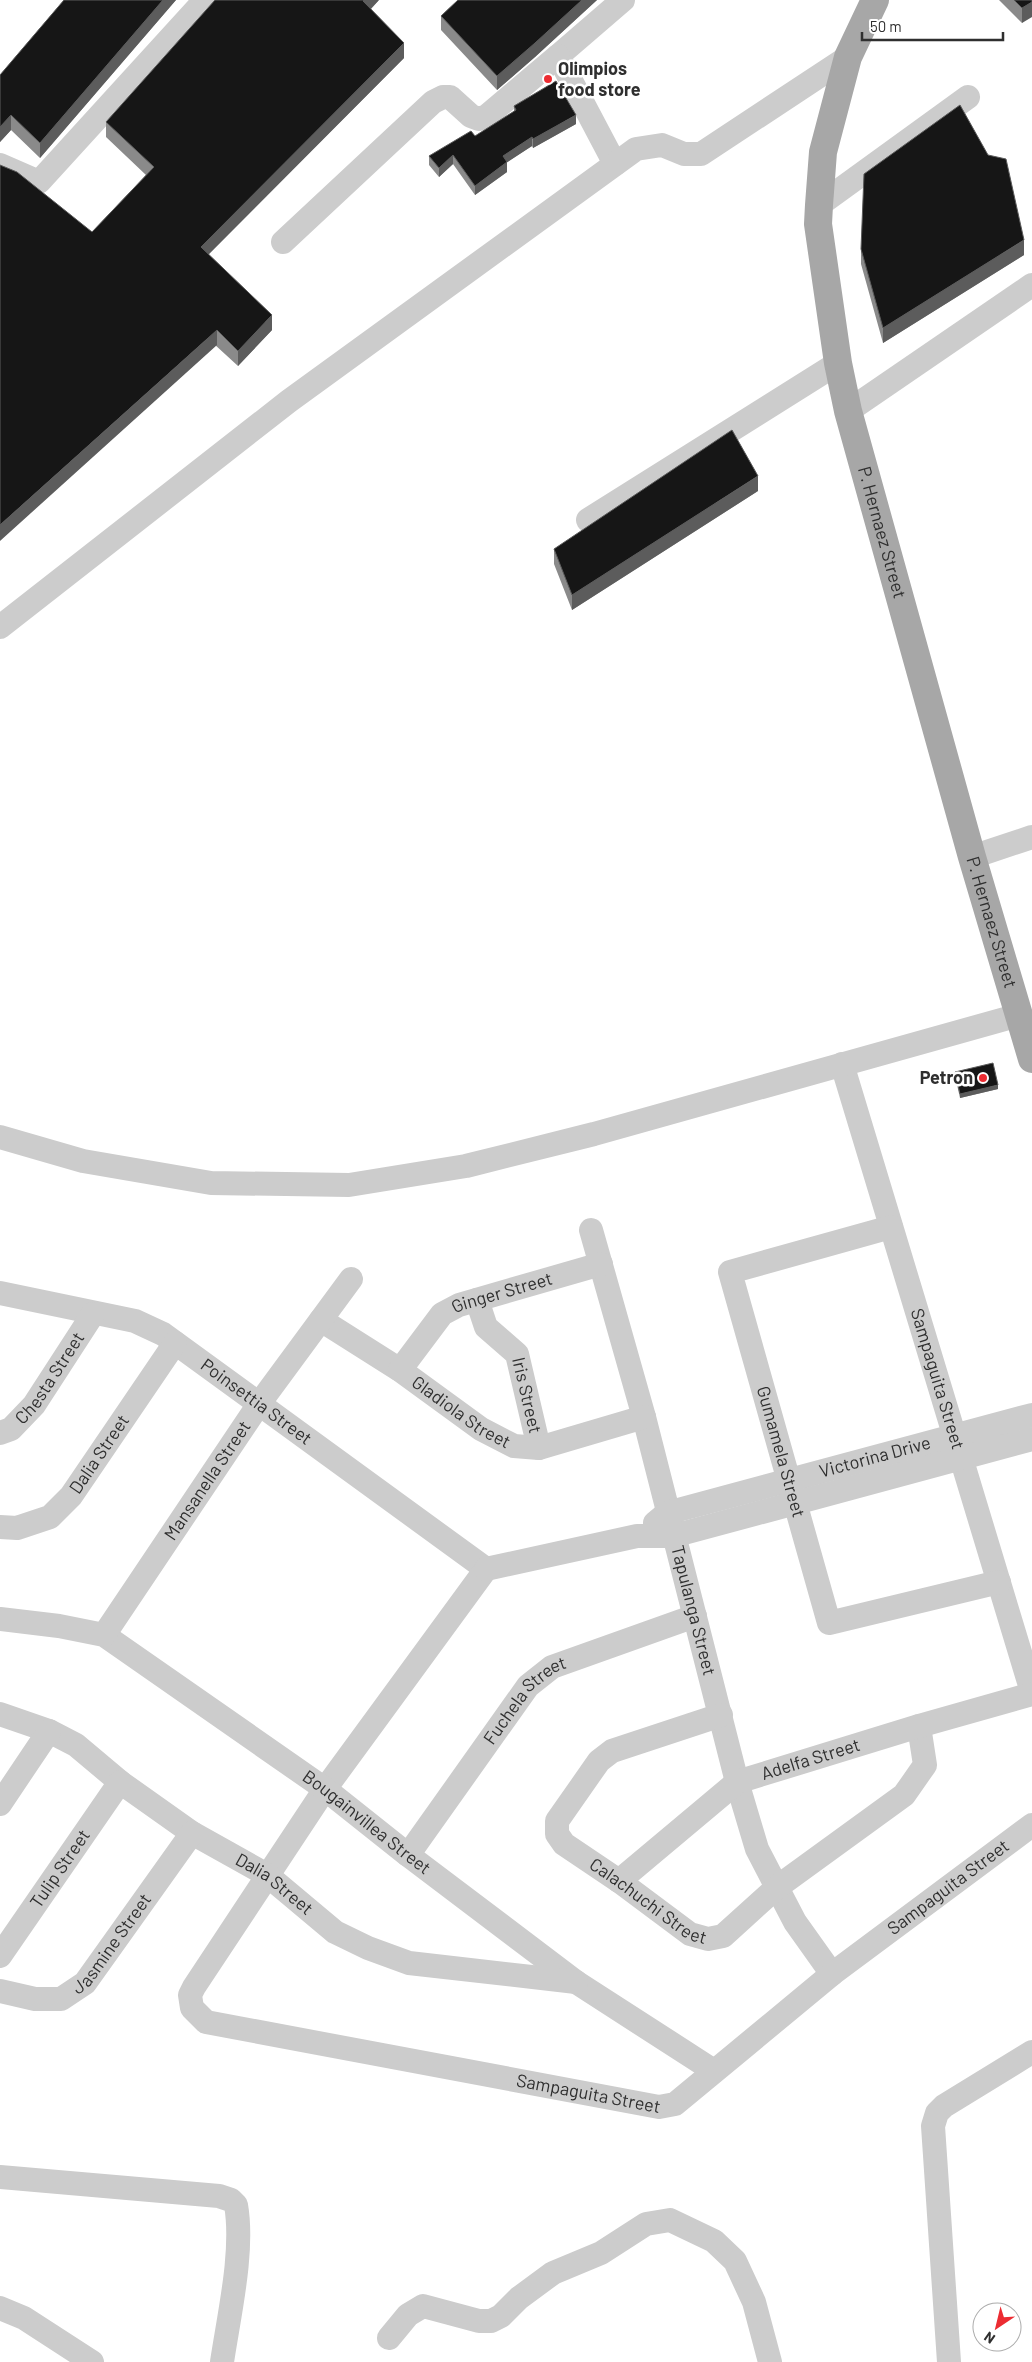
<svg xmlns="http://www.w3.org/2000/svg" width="1032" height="2362" font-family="Barlow,sans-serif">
	<rect width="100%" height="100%" fill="#fff"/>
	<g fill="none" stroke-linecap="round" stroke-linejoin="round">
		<!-- minor -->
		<g stroke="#ccc" stroke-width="24">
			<path d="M615,164L558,56L623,0"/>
			<path d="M0,165L39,182L205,0"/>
			<path d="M819,205L968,97"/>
			<path d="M283,242L433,102L443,97H450L471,116L479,119L487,116L558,56"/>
			<path d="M848,411L1032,285"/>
			<path d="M588,520L838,363"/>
			<path d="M0,627L289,401L636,149L662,145L684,154H701L848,57"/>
			<path d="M972,857L1032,837"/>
			<path id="s1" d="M842,1064L1032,1692"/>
			<path d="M0,1137L83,1161L211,1183L349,1185L466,1166L594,1134L1019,1015"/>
			<path id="s2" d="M891,1227L730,1272L829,1623L999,1582"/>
			<path id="s3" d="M591,1230L644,1417L737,1782L757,1849L795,1922L832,1974"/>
			<path id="s4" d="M0,1293L135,1321L163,1334L486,1569"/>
			<path id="s5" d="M477,1300L486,1327L517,1354L539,1448"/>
			<path id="s6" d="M321,1320L400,1370L481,1429L514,1446L539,1448L644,1417"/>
			<path id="s7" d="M400,1370L442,1314L459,1305L601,1264"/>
			<path id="s8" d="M0,1433L11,1429L34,1405L93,1314"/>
			<path id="s9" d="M655,1523L667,1513L1032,1415"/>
			<path id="s10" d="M0,1527L17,1528L50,1517L71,1496L175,1343"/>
			<path id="s11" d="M486,1569L325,1789L194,1987L190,1995L192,2008L206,2022L659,2107L675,2104L832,1974L1032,1825"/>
			<path d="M486,1569L637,1536H673L1032,1439"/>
			<path id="s12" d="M0,1619L59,1626L104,1635L325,1789L408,1855L576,1982L714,2071"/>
			<path id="s13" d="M104,1635L259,1404L351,1279"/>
			<path id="s14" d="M0,1714L49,1731L76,1745L120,1782L192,1833L267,1875L335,1932L368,1948L409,1963L576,1982"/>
			<path id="s15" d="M721,1715L612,1751L599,1761L557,1821V1834L564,1844L619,1881L690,1934L708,1939L723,1936L776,1888L904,1795L925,1765L919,1726"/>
			<path d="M0,1804L49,1731"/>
			<path id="s16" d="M408,1855L528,1686L552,1667L695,1616"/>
			<path id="s17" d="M619,1881L737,1782L919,1726L1032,1694"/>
			<path id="s18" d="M0,1956L120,1782"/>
			<path id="s19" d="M0,1991L35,1999H61L85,1983L192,1833"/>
			<path d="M0,2177L219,2196L231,2200L236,2205C244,2251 229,2315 222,2362"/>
			<path d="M0,2308L24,2318L92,2362"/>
			<path d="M389,2338L408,2315L423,2306L479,2321H491L501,2316L519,2298L553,2273L601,2253L646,2224L670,2220L714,2241L735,2261L754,2302L770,2362"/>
			<path d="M949,2362L933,2126L937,2113L944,2106L1032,2052"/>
		</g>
		<!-- major -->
		<path stroke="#a7a7a7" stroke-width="28" id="s20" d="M875,0L848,57L823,152L819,205L818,224L838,363L848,411L972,857L1032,1059"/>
	</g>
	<!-- wall -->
	<path fill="#8a8a8a" d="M64,0H176L40,158L11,130L0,142V75Z
		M379,0L371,9L404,58L208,255L272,330L238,366L92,232L146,175L106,137V122Z
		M458,0H597L535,57L497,90L441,30V16Z
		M999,0H1032L1022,23Z
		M514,106L576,124L533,148L532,146L507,162V172L475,195L453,164L439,177L429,165V156L475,136L514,112Z
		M861,249L1024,255L883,343L861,264Z
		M758,491L572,610L554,564V549Z
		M955,1072L998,1089L960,1098L955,1076Z"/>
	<!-- shaded-wall -->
	<path fill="#5c5c5c" d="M163,0H176L40,158V143Z
		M365,0H379L363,17V1Z
		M582,0H597L535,57L497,90V76Z
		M1032,2V17L1022,23V8Z
		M404,43V58L201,262V247Z
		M11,115V130L0,142V127Z
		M576,115V124L533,148V139Z
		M532,137V146L503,165V156Z
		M453,155V164L439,177V168Z
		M507,162V172L475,195V186Z
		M1024,240V255L883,343V328Z
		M272,315V330L238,366V351Z
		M217,330V345L0,541V525Z
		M758,476V491L572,610V595Z
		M998,1085V1089L960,1098V1094Z"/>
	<!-- building -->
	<path fill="#161616" stroke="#5c5c5c" d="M64,0H163L40,143L11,115L0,127V75Z
		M215,0H365L363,1L404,43L201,247L272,315L238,351L217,330L0,525V165L17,172L92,232L154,167L106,122Z
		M458,0H582L535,43L497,76L441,16Z
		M1014,0H1032V2L1022,8Z
		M556,81L576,115L533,139L532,137L503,156L507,162L475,186L453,155L439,168L429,156L471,131L475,136L516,110L514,106Z
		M960,105L988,155L1006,159L1024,240L883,328L861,249L864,174Z
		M732,430L758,476L572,595L554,549Z
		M993,1063L998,1085L960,1094L955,1072Z"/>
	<!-- markers -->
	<g fill="#ec2c32" stroke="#fff" stroke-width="2">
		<circle cx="548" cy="79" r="5"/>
		<circle cx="983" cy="1078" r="5"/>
	</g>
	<g text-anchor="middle" stroke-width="5" stroke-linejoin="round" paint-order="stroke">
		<!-- poi labels -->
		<g font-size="18" font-weight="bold" fill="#2f2f2f" stroke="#fff" text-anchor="start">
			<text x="558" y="75">Olimpios<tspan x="558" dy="21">food store</tspan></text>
			<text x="973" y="1084" text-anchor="end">Petron</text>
		</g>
		<!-- street labels -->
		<g font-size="18" fill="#2f2f2f" stroke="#fff">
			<text dy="6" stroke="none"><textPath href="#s20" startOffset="549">P. Hernaez Street</textPath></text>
			<text dy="6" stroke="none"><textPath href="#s20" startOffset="954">P. Hernaez Street</textPath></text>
			<text dy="6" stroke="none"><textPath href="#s7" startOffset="134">Ginger Street</textPath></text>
			<text dy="6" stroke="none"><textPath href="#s8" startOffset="76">Chesta Street</textPath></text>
			<text dy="6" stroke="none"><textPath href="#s1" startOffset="329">Sampaguita Street</textPath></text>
			<text dy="6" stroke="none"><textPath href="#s5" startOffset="112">Iris Street</textPath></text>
			<text dy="6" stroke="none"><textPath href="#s4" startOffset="284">Poinsettia Street</textPath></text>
			<text dy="6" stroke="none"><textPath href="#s6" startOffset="168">Gladiola Street</textPath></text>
			<text dy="6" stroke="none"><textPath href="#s2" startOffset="354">Gumamela Street</textPath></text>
			<text dy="6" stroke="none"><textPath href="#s10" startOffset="132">Dalia Street</textPath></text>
			<text dy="6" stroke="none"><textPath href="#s9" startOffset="231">Victorina Drive</textPath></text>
			<text dy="6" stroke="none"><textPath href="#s13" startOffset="186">Mansanella Street</textPath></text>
			<text dy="6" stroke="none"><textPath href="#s3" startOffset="394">Tapulanga Street</textPath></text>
			<text dy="6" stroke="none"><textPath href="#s16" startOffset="195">Fuchela Street</textPath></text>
			<text dy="6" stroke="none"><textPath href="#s17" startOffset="231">Adelfa Street</textPath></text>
			<text dy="6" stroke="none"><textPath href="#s12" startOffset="428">Bougainvillea Street</textPath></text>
			<text dy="6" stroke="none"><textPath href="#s18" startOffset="106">Tulip Street</textPath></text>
			<text dy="6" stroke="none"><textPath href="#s14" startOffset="325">Dalia Street</textPath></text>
			<text dy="6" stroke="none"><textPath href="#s11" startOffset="1378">Sampaguita Street</textPath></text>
			<text dy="6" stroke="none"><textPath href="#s15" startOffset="332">Calachuchi Street</textPath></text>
			<text dy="6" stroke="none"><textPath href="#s19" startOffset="138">Jasmine Street</textPath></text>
			<text dy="6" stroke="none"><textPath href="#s11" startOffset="941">Sampaguita Street</textPath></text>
		</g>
	</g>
	<!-- north arrow -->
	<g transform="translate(997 2327) rotate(215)"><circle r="24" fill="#ffffff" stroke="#acacac"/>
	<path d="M0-4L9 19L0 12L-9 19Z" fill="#ec2c32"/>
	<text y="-8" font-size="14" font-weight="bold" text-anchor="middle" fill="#2f2f2f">N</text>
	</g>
	<!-- scale -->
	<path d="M862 32v8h141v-8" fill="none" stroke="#2f2f2f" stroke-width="2.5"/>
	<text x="870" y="32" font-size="15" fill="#2f2f2f" stroke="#ffffff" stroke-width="4" paint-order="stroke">50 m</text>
</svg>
